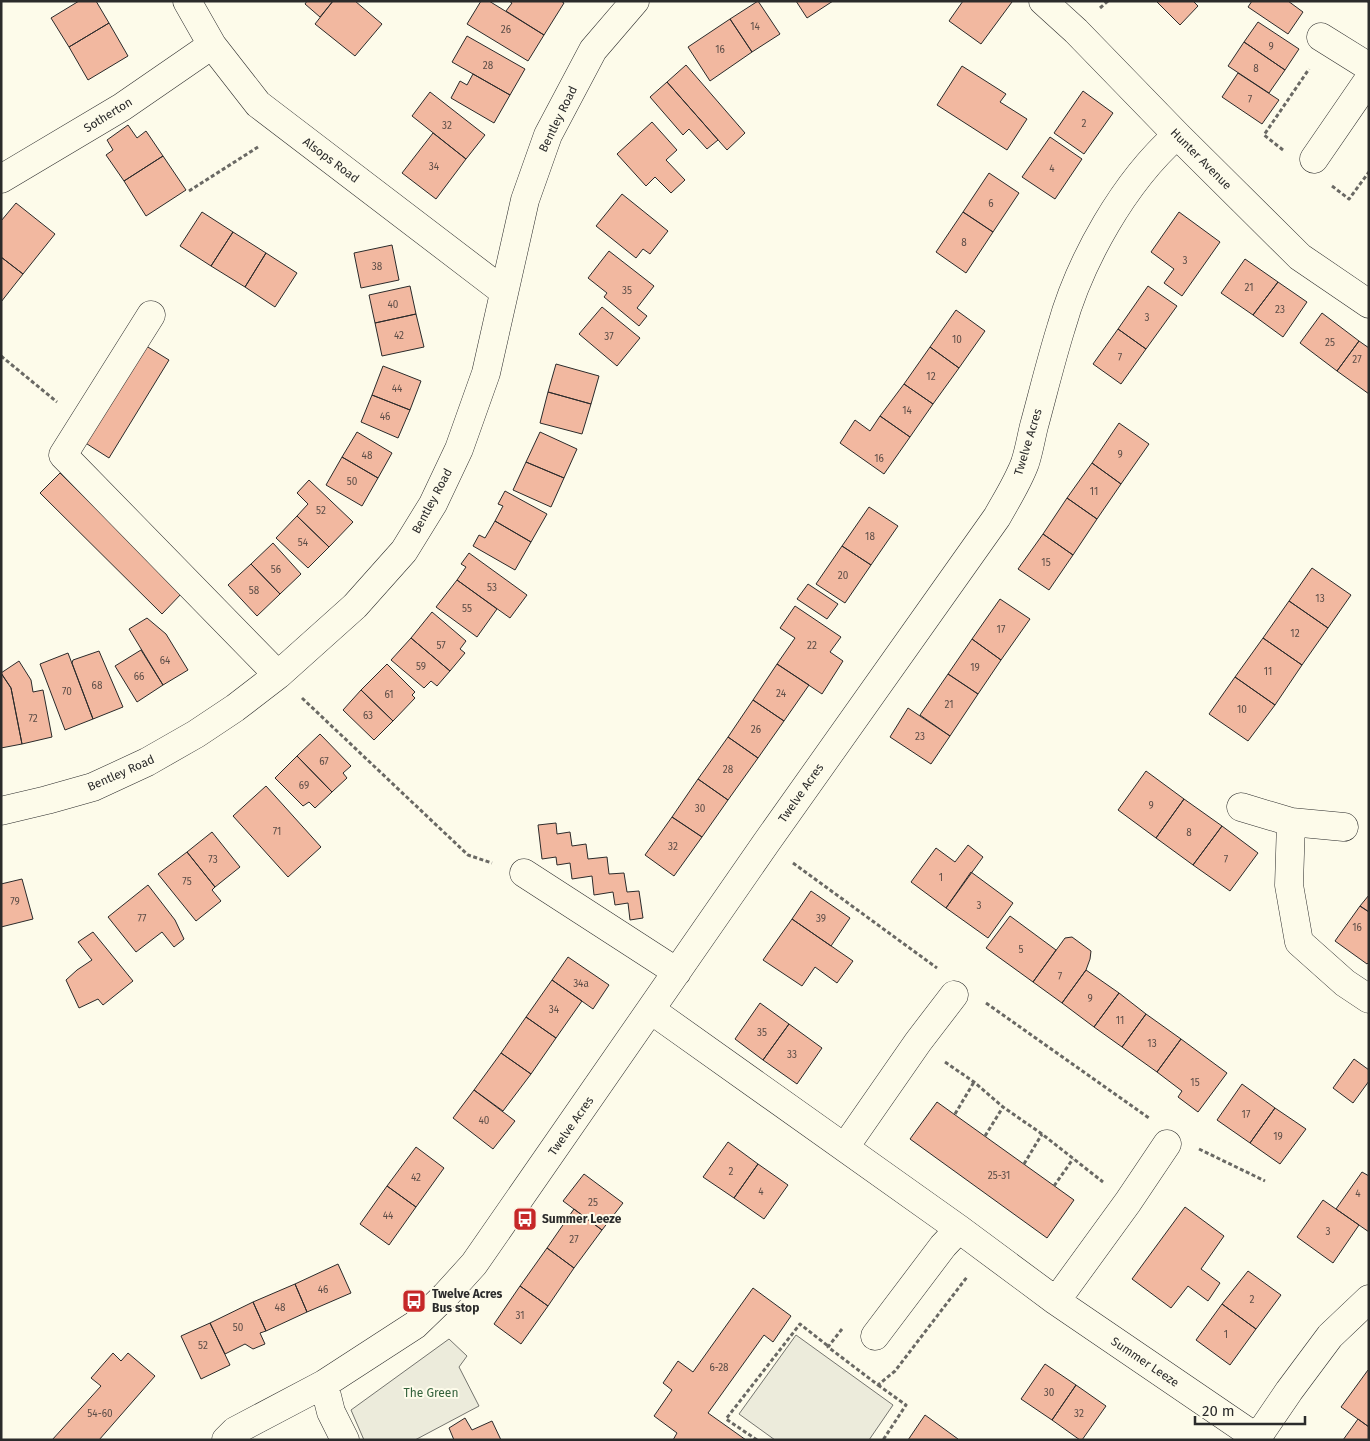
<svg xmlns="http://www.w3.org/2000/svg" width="1370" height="1441" font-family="'Fira Sans',sans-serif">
	<rect width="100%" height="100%" fill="#fdfbea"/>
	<!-- green -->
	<path fill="#ecebdb" stroke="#74746e" d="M796,1335L893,1405L869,1440H775L739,1414Z
		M449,1339L467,1356L459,1367L479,1406L415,1440H364L351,1410Z"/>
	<!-- building -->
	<path fill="#f2b8a0" stroke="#2b2b2b" d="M79,1H96L109,23L69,47L51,18Z
		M307,1H333L320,17L305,4Z
		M333,1H355L382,24L355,56L315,24Z
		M481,1H489L544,35L528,61L467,24Z
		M509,1H561L564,3L544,35L506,11L512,3Z
		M758,1L780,34L752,52L730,19Z
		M796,1H833L807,18Z
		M963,1H1010L1012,2L981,44L949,21Z
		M1156,1H1193L1198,6L1180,25Z
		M1252,1H1288L1303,12L1288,34L1248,7Z
		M730,19L752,52L710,81L688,47Z
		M1258,22L1299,49L1285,70L1244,42Z
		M109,23L128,56L88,80L69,47Z
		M467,36L525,69L510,95L452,62Z
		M1244,42L1285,70L1269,93L1228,66Z
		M686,65L745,133L727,150L667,82Z
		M962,66L1006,94L1000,102L1027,119L1007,150L937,105Z
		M1238,73L1279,100L1262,124L1222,97Z
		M473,74L510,95L494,123L451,98L460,81L467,85Z
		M667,82L718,140L707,149L689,129L683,135L650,97Z
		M1083,91L1113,113L1084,154L1054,133Z
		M430,92L485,135L466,159L412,116Z
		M652,122L677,150L666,160L685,180L671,193L655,177L646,186L617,154Z
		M128,125L137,138L146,131L163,156L124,181L106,155L113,150L107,140Z
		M433,133L466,159L436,199L402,173Z
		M1050,137L1082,159L1055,199L1022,177Z
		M163,156L186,190L146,216L124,181Z
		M989,173L1019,193L993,232L963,212Z
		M622,194L668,231L650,254L643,249L636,258L596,226Z
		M16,203L55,234L23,274L1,257V221Z
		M202,212L233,232L211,266L180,246Z
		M963,212L993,232L966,273L936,252Z
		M1179,212L1220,242L1182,296L1164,283L1174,269L1151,252Z
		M233,232L266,253L245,287L211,266Z
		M392,245L399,280L361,288L354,253Z
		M609,251L654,286L637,308L647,316L639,326L604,297L607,293L588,278Z
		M266,253L297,273L275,307L245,287Z
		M1,257L23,274L1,302Z
		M1245,259L1278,282L1253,315L1221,293Z
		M1278,282L1307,302L1283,337L1253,315Z
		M410,286L416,314L375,323L369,295Z
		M1148,286L1177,306L1146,349L1118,329Z
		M602,307L640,338L617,366L579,334Z
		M956,310L985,331L959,368L930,347Z
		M1322,313L1359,341L1337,371L1300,343Z
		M416,314L424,347L382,356L375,323Z
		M1118,329L1146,349L1121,384L1093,364Z
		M1359,341L1369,348V394L1337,371Z
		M143,344L169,360L109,458L84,442Z
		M930,347L959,368L933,404L904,384Z
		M556,364L599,376L591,404L548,392Z
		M383,366L421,381L410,410L372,395Z
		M904,384L933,404L910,437L880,416Z
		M548,392L591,404L582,434L540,423Z
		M372,395L410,410L398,438L361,422Z
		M880,416L910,437L884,474L840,443L855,420L870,431Z
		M1119,423L1149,444L1121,484L1092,463Z
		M357,432L392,453L378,478L342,457Z
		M540,432L577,449L564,478L526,462Z
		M342,457L378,478L362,506L326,485Z
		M526,462L564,478L551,507L513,490Z
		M1092,463L1121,484L1097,519L1067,498Z
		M60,473L182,593L162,614L40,493Z
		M309,480L353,522L329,547L297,516L308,504L297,493Z
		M505,491L547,514L531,542L495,521L503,506L498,504Z
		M1067,498L1097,519L1073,555L1043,534Z
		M869,507L898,526L871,565L842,546Z
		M297,516L329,547L308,568L276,538Z
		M495,521L531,542L515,570L473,546L479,535L485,538Z
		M1043,534L1073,555L1049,590L1018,569Z
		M273,543L301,574L280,594L251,564Z
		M842,546L871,565L845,603L816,584Z
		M469,553L527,595L510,618L457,580L466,567L461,564Z
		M251,564L280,594L257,616L228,585Z
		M1312,568L1351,595L1328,628L1289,601Z
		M457,580L497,609L477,637L436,607Z
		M808,584L838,604L827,619L797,599Z
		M1000,599L1030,619L1001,660L972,639Z
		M1289,601L1328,628L1302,665L1263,638Z
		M795,606L841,637L830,652L843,661L822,694L777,664L795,638L780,628Z
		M432,612L466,641L460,649L465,653L450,671L411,638Z
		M147,618L166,634L188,670L163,685L129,629Z
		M411,638L450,671L437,686L431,681L424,688L391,660Z
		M1263,638L1302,665L1275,705L1235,677Z
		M972,639L1001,660L978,694L948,674Z
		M141,650L163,685L137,702L115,666Z
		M99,651L123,707L93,719L72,663L73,660Z
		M68,653L93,719L65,730L40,664Z
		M19,661L31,680L33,692L43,690L52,737L22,744L11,688L1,673Z
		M387,664L415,692L412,695L415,698L393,721L361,690Z
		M777,664L809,685L784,721L753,700Z
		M1,673L11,688L22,744L1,748Z
		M948,674L978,694L950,736L920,715Z
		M1235,677L1275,705L1248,741L1209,714Z
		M361,690L393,721L374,740L343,710Z
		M753,700L784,721L758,758L728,737Z
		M908,708L950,736L931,764L890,737Z
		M320,734L351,766L343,773L347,778L332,792L297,756Z
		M728,737L758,758L728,800L698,779Z
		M297,756L332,792L315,808L309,802L303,806L275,778Z
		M1146,771L1184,799L1156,838L1118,810Z
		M698,779L728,800L702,837L672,817Z
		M266,786L321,847L288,877L233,816Z
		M1184,799L1222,826L1193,865L1156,838Z
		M672,817L702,837L674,876L645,855Z
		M556,823L557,834L570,832L572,846L586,844L588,859L607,857L609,874L624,873L627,892L639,891L643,918L630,920L628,903L615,905L613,892L594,895L592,876L572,879L570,863L557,865L556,857L542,859L538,825Z
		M1222,826L1258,853L1230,891L1193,865Z
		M212,832L240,867L215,887L187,852Z
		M968,845L983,857L946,908L911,882L936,848L955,862Z
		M187,852L215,887L212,890L221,901L196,921L158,874Z
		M971,872L1013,903L988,938L946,908Z
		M22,879L33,919L1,927V884Z
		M148,885L175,920L184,939L174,947L162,932L136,952L108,917Z
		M811,891L850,918L831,946L792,919Z
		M1369,895V912L1360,906Z
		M1360,906L1369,912V962L1367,964L1335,941Z
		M1010,916L1056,950L1033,982L986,948Z
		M792,919L853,961L837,983L815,967L802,986L763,960Z
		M93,932L133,981L103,1005L98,999L79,1008L66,980L77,970L92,960L78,942Z
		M1072,937L1091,951L1090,959L1086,970L1062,1003L1033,982L1065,938Z
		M568,957L609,985L593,1009L552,980Z
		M1086,970L1119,993L1094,1027L1062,1003Z
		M552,980L582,1001L556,1038L526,1017Z
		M1119,993L1146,1014L1122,1047L1094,1027Z
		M760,1003L789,1024L763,1060L735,1039Z
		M1146,1014L1181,1039L1157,1072L1122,1047Z
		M526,1017L556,1038L531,1074L501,1053Z
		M789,1024L822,1048L797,1084L763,1060Z
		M1181,1039L1227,1073L1198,1112L1178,1097L1182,1091L1157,1072Z
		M501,1053L531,1074L503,1111L474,1090Z
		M1354,1059L1369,1070V1081L1353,1103L1333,1088Z
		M1242,1084L1275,1108L1250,1143L1217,1120Z
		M474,1090L515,1121L493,1149L453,1118Z
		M937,1102L1074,1200L1047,1238L910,1139Z
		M1275,1108L1306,1129L1280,1164L1250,1143Z
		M728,1142L758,1164L734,1198L703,1177Z
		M416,1147L444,1168L416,1207L387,1186Z
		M758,1164L788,1185L764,1219L734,1198Z
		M1362,1172L1369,1176V1232L1336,1209Z
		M584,1174L623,1203L602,1230L563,1201Z
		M387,1186L416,1207L389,1245L360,1224Z
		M1323,1200L1359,1225L1333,1263L1297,1237Z
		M1185,1207L1224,1236L1201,1269L1220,1283L1208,1301L1188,1286L1171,1308L1132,1279Z
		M574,1209L602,1230L574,1268L547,1248Z
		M547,1248L574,1268L548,1306L520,1286Z
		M338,1264L351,1293L307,1312L295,1284Z
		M1248,1271L1281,1295L1256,1329L1222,1304Z
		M295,1284L307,1312L266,1331L253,1302Z
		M520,1286L548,1306L521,1344L494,1324Z
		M753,1288L791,1316L773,1342L764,1335L708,1413L746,1440H673L677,1433L654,1416L672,1390L663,1383L678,1361L693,1372Z
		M253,1302L266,1331L260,1333L265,1344L253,1349L245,1344L225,1354L210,1323Z
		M1222,1304L1256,1329L1230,1365L1196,1340Z
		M210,1323L230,1365L201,1379L181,1336Z
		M113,1353L121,1361L128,1353L155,1376L99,1440H52L101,1386L91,1378Z
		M1045,1364L1076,1385L1052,1420L1021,1399Z
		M1368,1370H1369V1427L1341,1407Z
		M1076,1385L1106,1406L1082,1440H1080L1052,1420Z
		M925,1415L958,1439L957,1440H908Z
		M465,1418L472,1430L492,1421L501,1440H454L449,1428Z
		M1358,1419L1369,1427V1440H1343Z"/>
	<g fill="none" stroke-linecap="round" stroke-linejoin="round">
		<!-- minor casing -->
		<g stroke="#2b2b2b" stroke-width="29">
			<path id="minor" d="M187,1L212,45L258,104L503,291
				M1043,1L1076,31L1177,135L1300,257L1369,304
				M1321,37L1369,67
				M1314,159L1369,79
				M1,179L122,107L212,45
				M151,315L63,455L278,675
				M1241,807L1291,822L1344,827
				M1,811L47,800L93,787L147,762L196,734L235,708L278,675L355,606L404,551L433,504L459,449L486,373L525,200L548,135L593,50L635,1
				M1291,822L1289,885L1299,942L1345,983L1369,999
				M524,873L677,972
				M651,1010L959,1229L1056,1301L1260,1440
				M845,1147L918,1042L954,995
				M1056,1301L1128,1202L1167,1144
				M875,1336L943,1246L959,1229
				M324,1384L331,1412L345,1440
				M1257,1438L1289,1391L1330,1336L1369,1299
				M226,1440L235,1431L324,1384L415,1325L445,1296L474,1264L766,843L997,517C1007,499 1018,482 1025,463C1029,451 1031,438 1034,426C1043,393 1051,360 1061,328C1080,260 1124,182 1177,135"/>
		</g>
		<!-- path -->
		<path stroke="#6a6964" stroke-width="3" stroke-dasharray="4 2.5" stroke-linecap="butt" d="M1368,1L1369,2
			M1100,8L1108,1
			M1283,150L1264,135L1309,69
			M1332,186L1349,199L1369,172
			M189,191L258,147
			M1,356L57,402
			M302,698L468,855L492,863
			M793,863L937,968
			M986,1003L1149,1118
			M945,1062L974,1082L1003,1107L1042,1134L1103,1182
			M955,1114L974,1082
			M985,1136L1003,1107
			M1199,1149L1265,1181
			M1024,1164L1042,1134
			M1054,1186L1073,1159
			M842,1329L828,1347L878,1385L895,1371L967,1277
			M878,1385L906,1405L883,1440
			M757,1440L726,1419L800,1324L828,1346"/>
		<!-- minor -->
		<use href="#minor" stroke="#fdfbea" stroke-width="28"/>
	</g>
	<!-- icons -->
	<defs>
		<g id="bus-square" transform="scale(1.25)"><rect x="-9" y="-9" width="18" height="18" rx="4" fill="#c62828" stroke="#fdfbea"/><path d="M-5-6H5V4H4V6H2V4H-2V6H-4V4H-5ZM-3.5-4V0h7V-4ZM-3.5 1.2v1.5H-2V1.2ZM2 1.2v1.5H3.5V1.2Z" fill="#fff"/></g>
	</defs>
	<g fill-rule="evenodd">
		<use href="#bus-square" x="525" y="1219"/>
		<use href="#bus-square" x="414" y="1301"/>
	</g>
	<g text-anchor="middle" stroke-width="4" stroke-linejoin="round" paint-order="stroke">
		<!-- number labels -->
		<g font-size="10" fill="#5d4e48">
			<text x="755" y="30">14</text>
			<text x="506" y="33">26</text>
			<text x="1271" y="50">9</text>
			<text x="720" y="53">16</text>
			<text x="488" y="69">28</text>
			<text x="1256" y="72">8</text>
			<text x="1250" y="103">7</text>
			<text x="1084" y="127">2</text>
			<text x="447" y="129">32</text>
			<text x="434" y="170">34</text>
			<text x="1052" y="172">4</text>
			<text x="991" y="207">6</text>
			<text x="964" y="246">8</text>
			<text x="1185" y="264">3</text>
			<text x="377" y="270">38</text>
			<text x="1249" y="291">21</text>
			<text x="627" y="294">35</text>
			<text x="393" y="308">40</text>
			<text x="1280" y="313">23</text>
			<text x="1147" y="321">3</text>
			<text x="399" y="339">42</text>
			<text x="609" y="340">37</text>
			<text x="957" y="343">10</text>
			<text x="1330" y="346">25</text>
			<text x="1120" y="361">7</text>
			<text x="1357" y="363">27</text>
			<text x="931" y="380">12</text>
			<text x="397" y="392">44</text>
			<text x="907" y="414">14</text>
			<text x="385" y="420">46</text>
			<text x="1120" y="458">9</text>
			<text x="367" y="459">48</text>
			<text x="879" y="462">16</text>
			<text x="352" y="485">50</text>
			<text x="1094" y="495">11</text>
			<text x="321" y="514">52</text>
			<text x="870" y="540">18</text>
			<text x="303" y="546">54</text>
			<text x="1046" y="566">15</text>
			<text x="276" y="573">56</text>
			<text x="843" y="579">20</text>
			<text x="492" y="591">53</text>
			<text x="254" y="594">58</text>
			<text x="1320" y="602">13</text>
			<text x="467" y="612">55</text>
			<text x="1001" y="633">17</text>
			<text x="1295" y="637">12</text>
			<text x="441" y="649">57</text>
			<text x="812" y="649">22</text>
			<text x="165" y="664">64</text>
			<text x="421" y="670">59</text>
			<text x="975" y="671">19</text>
			<text x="1268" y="675">11</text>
			<text x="139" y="680">66</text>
			<text x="97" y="689">68</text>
			<text x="67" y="695">70</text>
			<text x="781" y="697">24</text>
			<text x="389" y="698">61</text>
			<text x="949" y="708">21</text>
			<text x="1242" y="713">10</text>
			<text x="368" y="719">63</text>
			<text x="33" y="722">72</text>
			<text x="756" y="733">26</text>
			<text x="920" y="740">23</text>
			<text x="324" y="765">67</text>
			<text x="728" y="773">28</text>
			<text x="304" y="789">69</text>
			<text x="1151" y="809">9</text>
			<text x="700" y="812">30</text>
			<text x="277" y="835">71</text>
			<text x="1189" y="836">8</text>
			<text x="673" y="850">32</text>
			<text x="213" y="863">73</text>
			<text x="1226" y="863">7</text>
			<text x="941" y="881">1</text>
			<text x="187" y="885">75</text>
			<text x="15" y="905">79</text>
			<text x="979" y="909">3</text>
			<text x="142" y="922">77</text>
			<text x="821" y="922">39</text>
			<text x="1357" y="931">16</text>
			<text x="1021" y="953">5</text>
			<text x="1060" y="980">7</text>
			<text x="581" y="987">34a</text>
			<text x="1090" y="1002">9</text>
			<text x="554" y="1013">34</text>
			<text x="1120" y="1024">11</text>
			<text x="762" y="1036">35</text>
			<text x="1152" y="1047">13</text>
			<text x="792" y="1058">33</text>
			<text x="1195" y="1086">15</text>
			<text x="1246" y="1118">17</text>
			<text x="484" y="1124">40</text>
			<text x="1278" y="1140">19</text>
			<text x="731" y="1175">2</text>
			<text x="999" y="1179">25-31</text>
			<text x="416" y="1181">42</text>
			<text x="761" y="1195">4</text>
			<text x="1358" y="1197">4</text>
			<text x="593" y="1206">25</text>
			<text x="388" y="1219">44</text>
			<text x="1328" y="1235">3</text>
			<text x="574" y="1243">27</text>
			<text x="323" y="1293">46</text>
			<text x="1252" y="1303">2</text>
			<text x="280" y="1311">48</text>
			<text x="520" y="1319">31</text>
			<text x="238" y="1331">50</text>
			<text x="1226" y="1338">1</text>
			<text x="203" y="1349">52</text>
			<text x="719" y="1371">6-28</text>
			<text x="1049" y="1396">30</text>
			<text x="100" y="1417">54-60</text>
			<text x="1079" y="1417">32</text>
		</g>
		<!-- street labels -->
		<g font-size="12" fill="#2b2b2b" stroke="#fdfbea">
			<text transform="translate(108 115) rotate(-32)" y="4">Sotherton</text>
			<text transform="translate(558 119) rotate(-64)" y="4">Bentley Road</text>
			<text transform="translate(1201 159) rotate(45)" y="4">Hunter Avenue</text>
			<text transform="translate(331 160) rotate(37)" y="4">Alsops Road</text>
			<text transform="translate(1028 442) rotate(-73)" y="4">Twelve Acres</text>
			<text transform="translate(432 501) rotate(-62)" y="4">Bentley Road</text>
			<text transform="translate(121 773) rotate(-24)" y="4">Bentley Road</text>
			<text transform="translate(801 793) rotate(-55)" y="4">Twelve Acres</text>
			<text transform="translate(571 1126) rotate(-55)" y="4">Twelve Acres</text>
			<text transform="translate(1145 1362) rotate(34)" y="4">Summer Leeze</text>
		</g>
		<!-- poi labels -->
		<g font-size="12" font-weight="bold" fill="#2b2b2b" stroke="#fdfbea" text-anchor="start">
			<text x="542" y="1223">Summer Leeze</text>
			<text x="432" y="1298">Twelve Acres<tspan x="432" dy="14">Bus stop</tspan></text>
		</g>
		<!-- park labels -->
		<g font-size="12" fill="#34623c" stroke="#fdfbea">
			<text x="431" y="1397">The Green</text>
		</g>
	</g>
	<!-- border -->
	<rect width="1370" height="1441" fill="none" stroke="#2b2b2b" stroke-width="5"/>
	<!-- scale -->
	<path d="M1195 1416v8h110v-8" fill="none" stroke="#2b2b2b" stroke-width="2.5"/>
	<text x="1202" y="1416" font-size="15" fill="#2b2b2b" stroke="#fdfbea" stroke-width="4" paint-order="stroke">20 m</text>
</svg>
